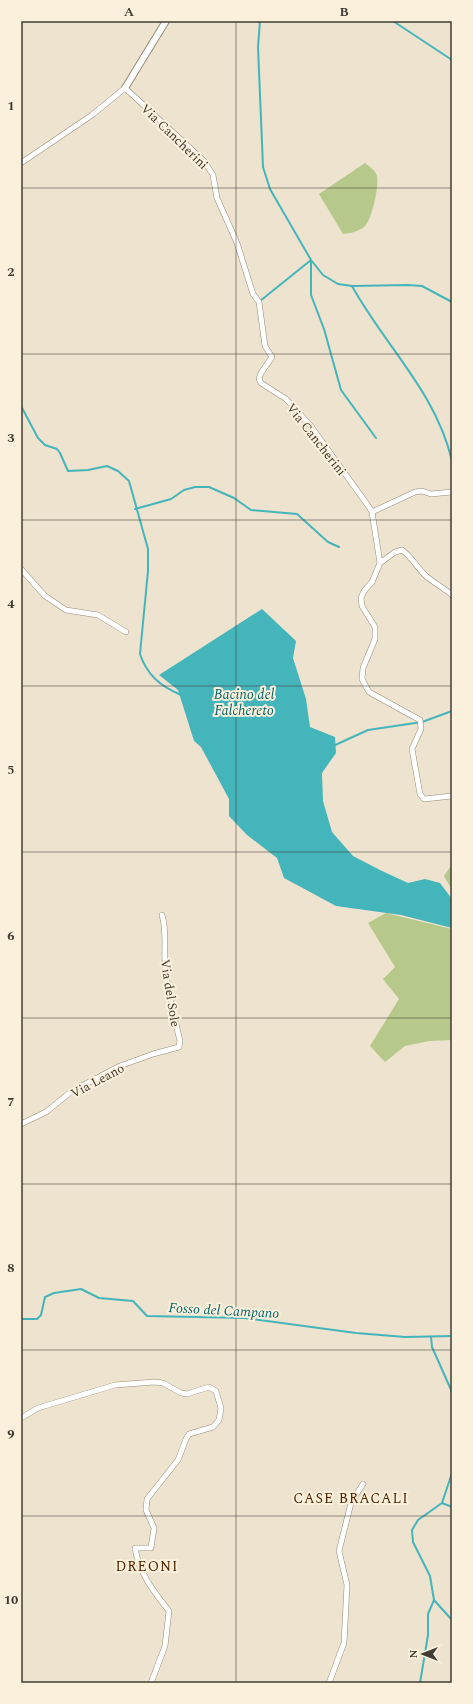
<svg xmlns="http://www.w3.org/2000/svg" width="473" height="1704" font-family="Spectral,serif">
	<rect width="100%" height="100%" fill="#eee3ce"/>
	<!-- green -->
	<path fill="#b6c98a" d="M365,163C369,166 375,170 377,176C379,187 372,220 364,227C357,232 351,233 343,234L319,194Z
		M452,864V890L444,876Z
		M386,913L452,929V1040L429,1041L405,1046L385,1062L370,1046L399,999L383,979L395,967L368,923Z"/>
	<!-- water -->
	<path fill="#45b5bc" d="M262,609L296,641L293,658L306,699L310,727L335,737L336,753L322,773L323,801L332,832L353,856L380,870L408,883L425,879L440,883L452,899V928L401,915L336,906L284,878L277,858L247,835L229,816V799L201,747L194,741L178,690L159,675Z"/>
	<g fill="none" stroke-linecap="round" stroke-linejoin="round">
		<!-- stream -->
		<path stroke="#45b5bc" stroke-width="2" d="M260,21L258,47L263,167L270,189L311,260L323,275L338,284L352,286L408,285L422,286L452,302
			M393,21L452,60
			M311,262V295L324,329L341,390L376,438
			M352,286C385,346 436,392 452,461
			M260,301L311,260
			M21,406L38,438L45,445L57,449L60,453L68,471L88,470L107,466L118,471L129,481L148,549V571L140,654C147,675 160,686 181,695
			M135,509L171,499L184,490L195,487H209L234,498L251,510L297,514L328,542L339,547
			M333,746L368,730L422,722L452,711
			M21,1319H37L41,1315L45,1297L54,1293L81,1289L99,1298L133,1301L147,1316L244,1318L356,1333L405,1337L452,1336
			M431,1337L432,1347L452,1392
			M442,1503L452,1507
			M434,1600L452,1620
			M420,1683L428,1635V1614L434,1600L430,1576L413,1542L412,1530L418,1520L442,1503L452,1473"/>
		<!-- minor casing -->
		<g stroke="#958b78" stroke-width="6">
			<path id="minor" d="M21,163L92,115L125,88L204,161L213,175L217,198L237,243L253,294L259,302L265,346L272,357L261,373L259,379L261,383L286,399L310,425L369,507L372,512L380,563L395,552L402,550C412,557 417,568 426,576C434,583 444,588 452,595
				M372,512L415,492L422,491L431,494L452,492
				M380,563L372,582L364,591L361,598L362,606L375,627V639L363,668L362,679L369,692L420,720L421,729L412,749L420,794L424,799L452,796
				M21,569L45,596L66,610L98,615L126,632
				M21,1124L46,1112L72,1091L120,1066L153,1054L179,1047L180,1041C174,1016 167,990 165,964C164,948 167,931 162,915
				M21,1418L38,1408L115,1385L154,1382L163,1383L181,1393L187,1394L209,1387L216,1391L221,1408L219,1420L213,1427L189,1434L186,1439L178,1460L147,1499L146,1510L154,1528L151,1548H135C139,1573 154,1592 169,1611L165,1646L151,1683
				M329,1683L344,1643L347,1585L339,1551L351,1503L363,1484"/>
		</g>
		<!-- tertiary casing -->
		<g stroke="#958b78" stroke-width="8">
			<path id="tertiary" d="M125,88L166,21"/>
		</g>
		<!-- minor -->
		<use href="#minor" stroke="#fff" stroke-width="5"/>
		<!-- tertiary -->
		<use href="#tertiary" stroke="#fff" stroke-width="6"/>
	</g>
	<!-- grid -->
	<path fill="none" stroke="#403c34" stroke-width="1" stroke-opacity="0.55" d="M236,21V1683M21,188H452M21,354H452M21,520H452M21,686H452M21,852H452M21,1018H452M21,1184H452M21,1350H452M21,1516H452"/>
	<g text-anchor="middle" stroke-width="4" stroke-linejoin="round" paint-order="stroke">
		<!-- street labels -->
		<g font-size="13" fill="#403c34" stroke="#fbf0db">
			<text transform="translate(175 136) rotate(44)" y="5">Via Cancherini</text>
			<text transform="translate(317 439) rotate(52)" y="5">Via Cancherini</text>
			<text transform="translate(171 993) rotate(81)" y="5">Via del Sole</text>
			<text transform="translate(97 1080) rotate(-28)" y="5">Via Leano</text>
		</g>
		<!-- water labels -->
		<g font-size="14" font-style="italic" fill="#006469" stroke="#fbf0db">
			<text x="244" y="699">Bacino del<tspan x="244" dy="16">Falchereto</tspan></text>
			<text transform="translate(224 1310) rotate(3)" y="5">Fosso del Campano</text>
		</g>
		<!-- neighbourhood labels -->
		<g font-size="14" letter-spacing="1" fill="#4e2200" stroke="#fbf0db">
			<text x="351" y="1503">CASE BRACALI</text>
			<text x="147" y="1571">DREONI</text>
		</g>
	</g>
	<!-- border -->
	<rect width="473" height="1704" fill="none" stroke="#fbf0db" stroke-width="44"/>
	<!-- north arrow -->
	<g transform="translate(423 1654) rotate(270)" stroke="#fbf0db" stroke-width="3" paint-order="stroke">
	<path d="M0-3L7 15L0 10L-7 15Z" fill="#403c34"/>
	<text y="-6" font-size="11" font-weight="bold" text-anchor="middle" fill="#403c34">N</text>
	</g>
	<rect x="22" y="22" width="429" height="1660" fill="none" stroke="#403c34" stroke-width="1.5"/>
	<g font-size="13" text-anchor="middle" font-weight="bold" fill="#403c34">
		<text x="129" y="16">A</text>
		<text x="344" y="16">B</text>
		<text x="11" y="110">1</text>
		<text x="11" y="276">2</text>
		<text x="11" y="442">3</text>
		<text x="11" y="608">4</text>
		<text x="11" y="774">5</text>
		<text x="11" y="940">6</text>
		<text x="11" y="1106">7</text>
		<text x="11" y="1272">8</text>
		<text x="11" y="1438">9</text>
		<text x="11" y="1604">10</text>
	</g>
</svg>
